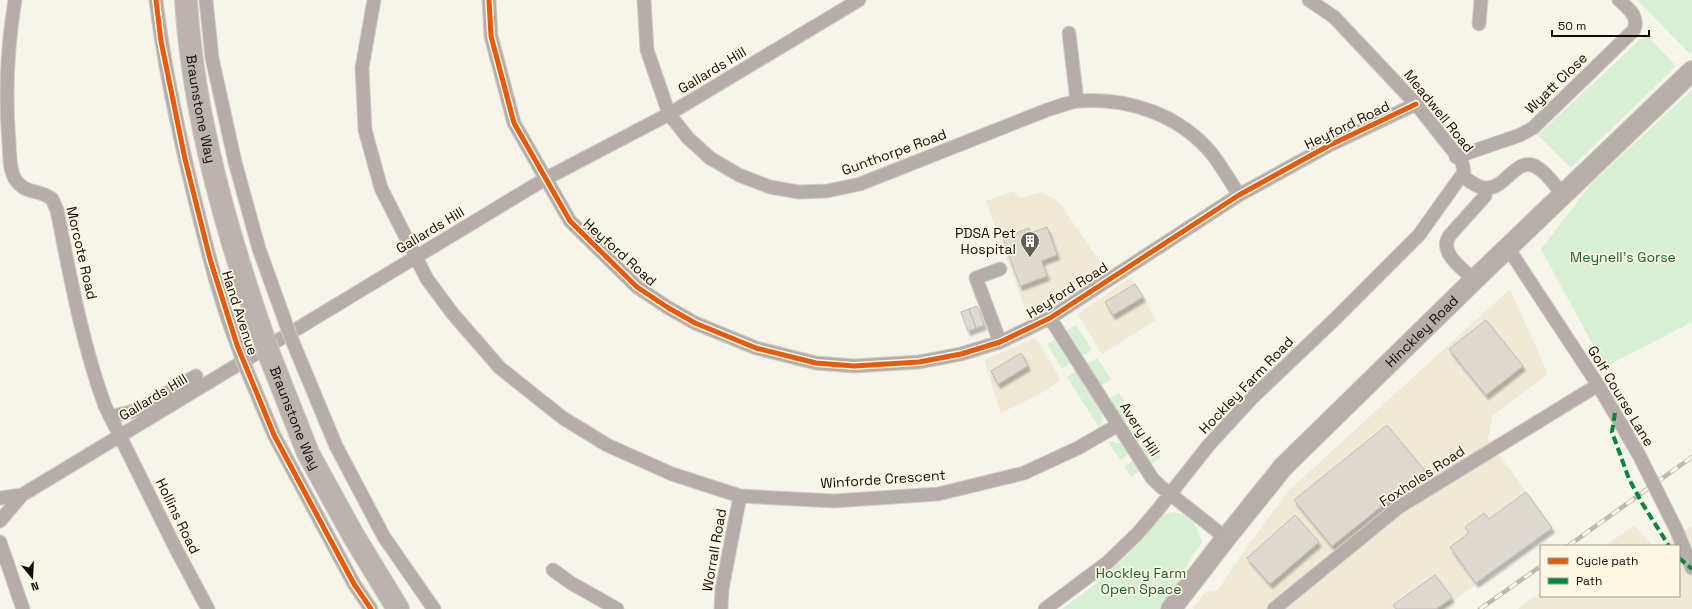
<svg xmlns="http://www.w3.org/2000/svg" width="1692" height="609" font-family="'Space Grotesk',sans-serif">
	<defs>
		<filter id="shadow"><feDropShadow dx="2.5" dy="4.5" stdDeviation="1" flood-color="#0004"/></filter>
	</defs>
	<rect width="100%" height="100%" fill="#f7f4ea"/>
	<!-- built -->
	<path fill="#efe9d6" d="M1013,191L1020,198L1041,192L1058,201L1103,266L1044,307L1027,314L986,201Z
		M1131,277L1156,320L1102,354L1078,314Z
		M1510,289L1548,374L1492,416L1488,439L1552,528L1443,609H1193L1205,592L1218,590L1242,554L1288,491Z
		M1036,338L1061,380L1038,395L1001,413L984,360Z
		M1634,525L1653,546H1605Z
		M1692,526V609H1518L1541,592V596H1679V546H1659Z"/>
	<!-- green -->
	<path fill="#d7efd4" d="M1637,0H1692V52L1690,54Z
		M1646,34L1676,66L1571,168L1538,135Z
		M1692,90V322L1605,367L1541,249L1591,184Z
		M1076,325L1092,350L1082,356L1066,332Z
		M1057,338L1072,362L1062,369L1047,344Z
		M1097,358L1111,379L1101,386L1087,364Z
		M1077,370L1103,411L1100,429L1067,377Z
		M1119,393L1133,415L1123,421L1109,399Z
		M1138,422L1147,436L1137,442L1128,428Z
		M1108,441L1124,444L1130,453L1120,460Z
		M1150,441L1161,458L1151,464L1140,447Z
		M1134,460L1141,470L1131,477L1124,466Z
		M1173,512C1192,515 1197,526 1202,542L1183,571L1181,577L1161,609H1062L1094,585L1128,555L1160,518L1166,514Z"/>
	<!-- building -->
	<path fill="#dedad2" stroke="#c1bdb6" filter="url(#shadow)" d="M1047,227L1057,255L1041,261L1047,276L1020,286L1003,238L1029,228L1031,233Z
		M1135,284L1143,297L1113,315L1105,302Z
		M977,306L984,325L976,328L969,309Z
		M969,309L976,328L968,331L961,312Z
		M1486,320L1523,366L1486,395L1449,349Z
		M1021,353L1028,366L998,384L991,371Z
		M1387,425L1425,471L1332,546L1294,500Z
		M1526,492L1552,528L1476,583L1450,547L1469,533L1465,527L1484,513L1489,519Z
		M1295,515L1319,542L1270,584L1247,558Z
		M1435,575L1452,598L1436,609H1396L1393,605Z"/>
	<g fill="none" stroke-linecap="round" stroke-linejoin="round">
		<!-- street casing -->
		<g stroke="#d1cec7" stroke-width="15">
			<path id="street" d="M15,0C7,48 5,95 9,143C10,155 9,169 15,179C25,195 40,189 52,199C54,202 55,207 57,210C70,276 82,343 105,406L176,549L208,609
				M156,0C164,68 179,135 195,200C208,253 221,305 241,355
				M206,0L212,58L235,162L259,249L286,324
				M374,0L362,68L365,130L381,188L427,279L453,314L500,368L563,418L607,445L672,474L740,496L834,501L938,494L1024,473L1078,448L1118,425
				M489,0L491,36L514,123L570,221L637,287L667,307L695,323L756,348L816,363L854,366L919,362L961,354L1000,342L1050,318L1239,195L1328,146L1416,104
				M644,0L647,50L669,114L688,138L710,158L739,175L770,187L799,192L827,191L860,184L1047,110C1057,107 1068,102 1079,101C1128,97 1180,115 1212,154C1222,167 1230,181 1239,195
				M1479,24L1481,0
				M1069,33L1077,101
				M1456,157L1520,135L1533,128L1634,30C1639,16 1629,9 1619,0
				M1462,176C1470,181 1477,188 1487,188C1507,188 1517,154 1538,168C1548,174 1556,187 1564,196
				M1508,248L1598,385L1639,455
				M1474,280C1463,269 1437,252 1450,235L1485,196L1486,188
				M1050,318L1152,478L1160,486L1226,538
				M1000,342L976,278L1000,269
				M294,345L336,446L384,537L434,609
				M246,368L274,435L354,584L371,609
				M110,417L138,410L196,376
				M0,498L22,495
				M0,521L22,495L545,179L669,114L859,0
				M1676,529L1692,568
				M0,542L23,609
				M553,570L571,583L617,609
				M721,609L722,589L740,496
				M1045,609L1108,562L1137,534L1156,512L1208,446L1252,398L1334,320L1419,235L1464,172L1462,162L1416,104L1334,17L1309,0
				M1274,609L1399,507L1598,385"/>
		</g>
		<!-- primary casing -->
		<g stroke="#d1cec7" stroke-width="22">
			<g id="primary">
				<path id="s1" d="M1171,609L1226,538L1283,467L1474,280L1692,71"/>
			</g>
		</g>
		<!-- highway casing -->
		<g stroke="#d1cec7" stroke-width="24">
			<g id="highway">
				<path id="s2" d="M186,0C193,116 227,233 265,342"/>
				<path id="s3" d="M269,354L308,453L353,535L398,609"/>
			</g>
		</g>
		<!-- street -->
		<use href="#street" stroke="#b6adaa" stroke-width="13"/>
		<!-- primary -->
		<use href="#primary" stroke="#b7aeaa" stroke-width="20"/>
		<!-- highway -->
		<use href="#highway" stroke="#bcb3ae" stroke-width="22"/>
		<!-- rail casing -->
		<g stroke="#bcb8b2" stroke-width="4.5">
			<path id="rail" d="M1568,546L1692,457
				M1480,609L1541,566"/>
		</g>
		<!-- rail -->
		<use href="#rail" stroke="#fdf7e4" stroke-width="3" stroke-dasharray="9" stroke-linecap="butt"/>
		<!-- street-bridge casing -->
		<g stroke="#d1cec7" stroke-width="15" stroke-linecap="butt">
			<path id="street-bridge" d="M286,324L294,345
				M241,355L246,368
				M1639,455L1676,529"/>
		</g>
		<!-- highway-bridge casing -->
		<g stroke="#d1cec7" stroke-width="24" stroke-linecap="butt">
			<path id="highway-bridge" d="M265,342L269,354"/>
		</g>
		<!-- street-bridge -->
		<use href="#street-bridge" stroke="#b6adaa" stroke-width="13"/>
		<!-- highway-bridge -->
		<use href="#highway-bridge" stroke="#bcb3ae" stroke-width="22"/>
		<!-- quiet -->
		<path stroke="#00873e" stroke-width="4" stroke-dasharray="8 4" stroke-linecap="butt" d="M1615,413L1612,432L1629,479L1642,503L1669,546
			M1679,558L1692,569"/>
		<!-- cycleway casing -->
		<g stroke="#fdf7e4" stroke-width="8">
			<path id="cycleway" d="M156,0L161,41L185,159L210,259L237,345L274,435L354,584L371,609
				M489,0L491,36L514,123L570,221L637,287L667,307L695,323L756,348L816,363L854,366L919,362L961,354L1000,342L1050,318L1239,195L1328,146L1416,104"/>
		</g>
		<!-- cycleway -->
		<use href="#cycleway" stroke="#e8590c" stroke-width="5"/>
	</g>
	<!-- icons -->
	<defs>
		<g id="building-pin" transform="scale(1)"><path d="M0 17L-7.5 6A9.5 9.5 0 1 1 7.5 6Z" fill="#605d56" stroke="#fdf7e4"/><path d="M-4-6H4V6H1V3H-1V6H-4ZM-2.5-4.3h1.7v1.8h-1.7ZM.8-4.3h1.7v1.8H.8ZM-2.5-1h1.7V.8h-1.7ZM.8-1h1.7V.8H.8Z" fill="#fff"/></g>
	</defs>
	<g fill-rule="evenodd">
		<use href="#building-pin" x="1030" y="241"/>
	</g>
	<g text-anchor="middle" stroke-width="3.5" stroke-linejoin="round" paint-order="stroke">
		<!-- street labels -->
		<g font-size="14" fill="#0f0c07" stroke="#fdf7e4">
			<text transform="translate(712 70) rotate(-31)" y="5">Gallards Hill</text>
			<text transform="translate(1556 83) rotate(-44)" y="5">Wyatt Close</text>
			<text dy="5" stroke="none"><textPath href="#s2" startOffset="110">Braunstone Way</textPath></text>
			<text transform="translate(1439 111) rotate(51)" y="5">Meadwell Road</text>
			<text transform="translate(1347 125) rotate(-26)" y="5">Heyford Road</text>
			<text transform="translate(894 152) rotate(-20)" y="5">Gunthorpe Road</text>
			<text transform="translate(430 230) rotate(-31)" y="5">Gallards Hill</text>
			<text transform="translate(620 252) rotate(42)" y="5">Heyford Road</text>
			<text transform="translate(82 253) rotate(77)" y="5">Morcote Road</text>
			<text transform="translate(1067 290) rotate(-32)" y="5">Heyford Road</text>
			<text transform="translate(240 313) rotate(72)" y="5">Hand Avenue</text>
			<text dy="5" stroke="none"><textPath href="#s1" startOffset="375">Hinckley Road</textPath></text>
			<text transform="translate(1246 385) rotate(-46)" y="5">Hockley Farm Road</text>
			<text transform="translate(1621 396) rotate(59)" y="5">Golf Course Lane</text>
			<text transform="translate(153 397) rotate(-31)" y="5">Gallards Hill</text>
			<text dy="5" stroke="none"><textPath href="#s3" startOffset="69">Braunstone Way</textPath></text>
			<text transform="translate(1140 429) rotate(57)" y="5">Avery Hill</text>
			<text transform="translate(1422 476) rotate(-33)" y="5">Foxholes Road</text>
			<text transform="translate(883 479) rotate(-4)" y="5">Winforde Crescent</text>
			<text transform="translate(178 516) rotate(64)" y="5">Hollins Road</text>
			<text transform="translate(714 550) rotate(-80)" y="5">Worrall Road</text>
		</g>
		<!-- poi labels -->
		<g font-size="14" fill="#0f0c07" stroke="#fdf7e4" text-anchor="end">
			<text x="1016" y="238">PDSA Pet<tspan x="1016" dy="16">Hospital</tspan></text>
		</g>
		<!-- park labels -->
		<g font-size="14" fill="#145f2a" stroke="#fdf7e4">
			<text x="1623" y="262">Meynell's Gorse</text>
			<text x="1141" y="578">Hockley Farm<tspan x="1141" dy="16">Open Space</tspan></text>
		</g>
	</g>
	<!-- legend -->
	<rect x="1540" y="545" width="140" height="52" fill="#fdf7e4" stroke="#9e998c"/>
	<rect x="1548" y="558" width="20" height="6" fill="#e8590c" stroke="#9e998c"/>
	<text x="1576" y="565" font-size="12" fill="#0f0c07">Cycle path</text>
	<rect x="1548" y="578" width="20" height="6" fill="#00873e" stroke="#9e998c"/>
	<text x="1576" y="585" font-size="12" fill="#0f0c07">Path</text>
	<!-- north arrow -->
	<g transform="translate(32 577) rotate(162)" stroke="#fdf7e4" stroke-width="3" paint-order="stroke">
	<path d="M0-3L7 15L0 10L-7 15Z" fill="#0f0c07"/>
	<text y="-6" font-size="11" font-weight="bold" text-anchor="middle" fill="#0f0c07">N</text>
	</g>
	<!-- scale -->
	<path d="M1552 30v6h97v-6" fill="none" stroke="#0f0c07" stroke-width="2"/>
	<text x="1558" y="30" font-size="12" fill="#0f0c07" stroke="#fdf7e4" stroke-width="3" paint-order="stroke">50 m</text>
</svg>
